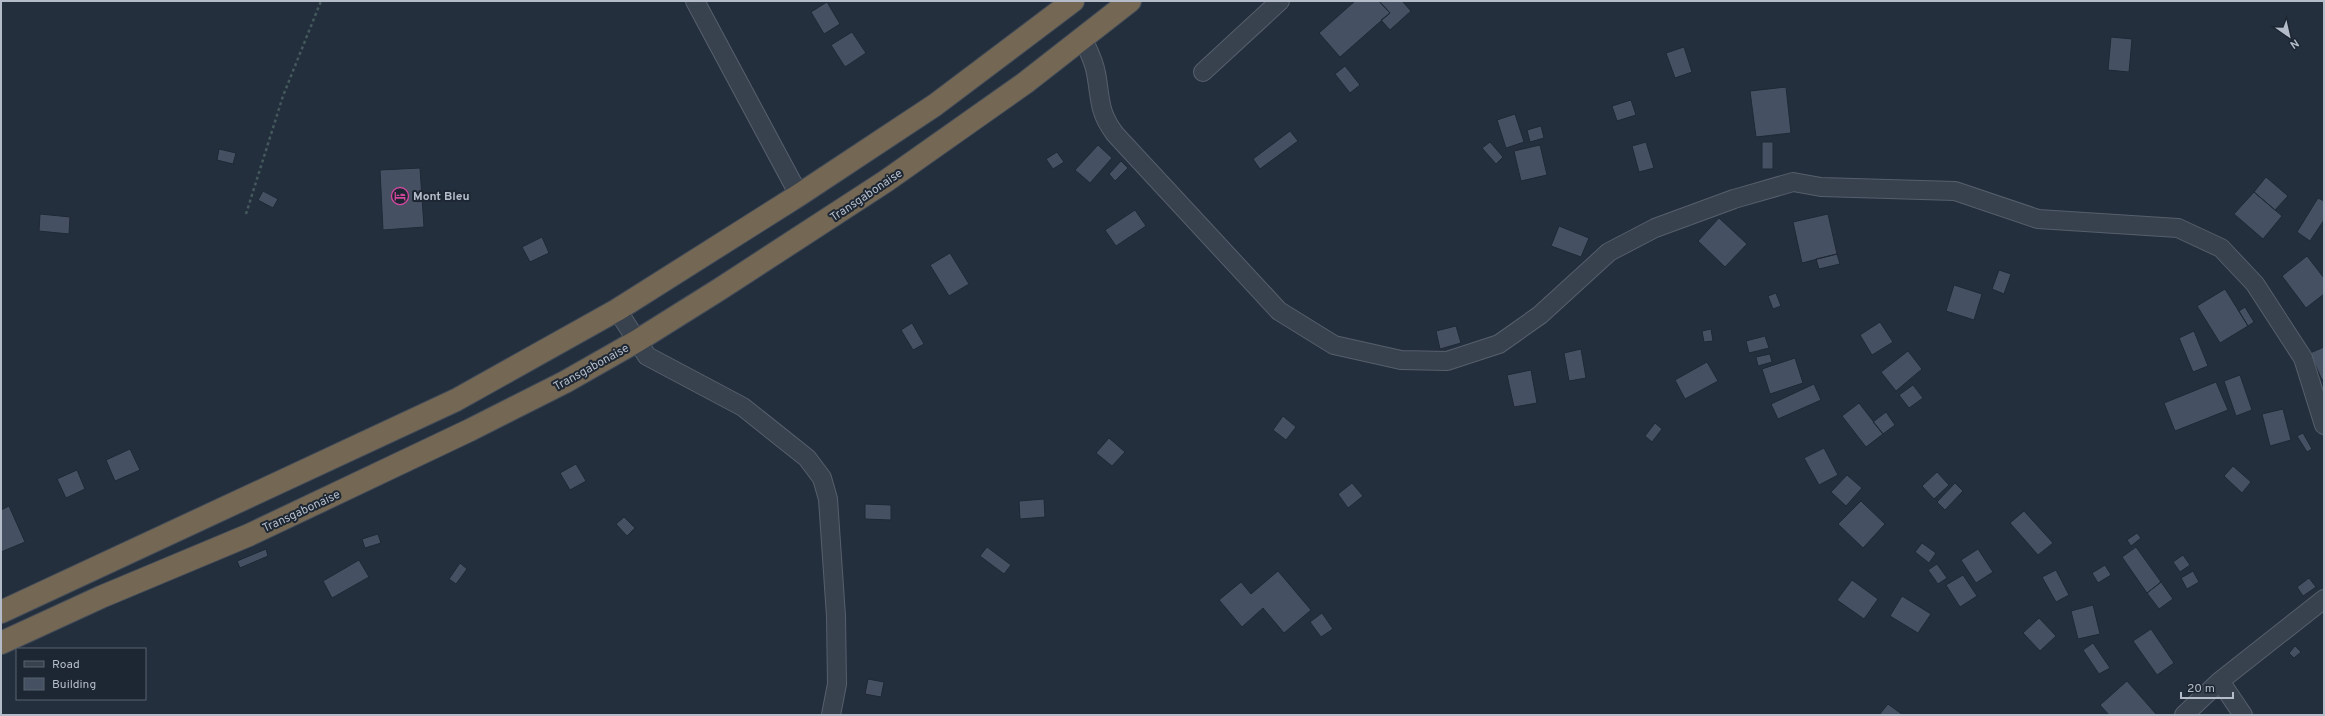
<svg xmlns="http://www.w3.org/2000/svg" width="2325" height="716" font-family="Overpass,sans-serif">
	<rect width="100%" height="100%" fill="#242f3e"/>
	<!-- building -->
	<path fill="#455162" stroke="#1f2835" d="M1355,1H1379L1390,13L1340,57L1319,33Z
		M1379,1H1402L1411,11L1390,30L1381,20L1390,13Z
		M827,2L840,24L824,34L811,12Z
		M852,32L866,53L845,67L831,45Z
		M2111,37L2132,39L2129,72L2108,70Z
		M1684,47L1692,72L1675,78L1666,53Z
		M1345,66L1360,85L1350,93L1335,74Z
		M1786,87L1791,133L1756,137L1750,91Z
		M1631,100L1636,115L1617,121L1612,106Z
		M1515,114L1524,142L1506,148L1497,120Z
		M1541,126L1544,138L1530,142L1527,130Z
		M1290,131L1298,141L1260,169L1253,159Z
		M1490,142L1503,157L1496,164L1482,148Z
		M1646,142L1654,168L1639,172L1632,146Z
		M1762,142H1773V169H1762Z
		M1098,145L1112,158L1090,183L1075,170Z
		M1540,145L1547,175L1521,181L1514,151Z
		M219,149L236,153L233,164L217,160Z
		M1057,152L1064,162L1053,169L1046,159Z
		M1121,161L1128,168L1115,181L1109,174Z
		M420,168L424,227L383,230L380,170Z
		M2266,177L2288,196L2275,210L2254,192Z
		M263,191L278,199L273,208L258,200Z
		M2254,192L2282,216L2263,239L2234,214Z
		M2318,198L2324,201V220L2310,241L2297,232Z
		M1135,210L1146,226L1116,246L1105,230Z
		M40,214L70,217L69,234L39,231Z
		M1828,214L1837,254L1802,263L1793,222Z
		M1719,218L1747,244L1725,267L1698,241Z
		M1559,226L1589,238L1581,257L1551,246Z
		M542,237L549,253L530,262L522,247Z
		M950,253L969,284L949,296L930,265Z
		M1837,254L1840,264L1819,269L1816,259Z
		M2307,256L2324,278V294L2306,308L2282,276Z
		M1999,270L2011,274L2004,294L1992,289Z
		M1954,285L1982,294L1974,320L1946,311Z
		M2225,289L2248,326L2220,343L2197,306Z
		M1776,293L1781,306L1773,309L1768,296Z
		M2245,307L2254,322L2248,326L2239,311Z
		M1880,322L1893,342L1872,355L1860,335Z
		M912,323L924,344L913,350L901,330Z
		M1456,326L1461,343L1440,349L1436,331Z
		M1711,329L1713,341L1704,342L1702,331Z
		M2194,331L2208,366L2193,372L2179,338Z
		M1765,336L1769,348L1749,353L1746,341Z
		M2324,347V379L2322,380L2310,353Z
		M1581,349L1586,378L1569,381L1564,353Z
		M1908,351L1922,369L1896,391L1881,372Z
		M1770,354L1772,362L1758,366L1756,357Z
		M1795,358L1803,383L1770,394L1762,369Z
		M1707,362L1718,381L1685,399L1675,380Z
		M1531,370L1537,403L1514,407L1507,375Z
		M2240,375L2252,410L2236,416L2224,381Z
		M2216,382L2228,410L2175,431L2164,403Z
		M1814,384L1821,400L1778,419L1771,404Z
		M1913,385L1923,398L1909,408L1899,395Z
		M1859,403L1883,434L1866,447L1842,416Z
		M2283,409L2291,440L2270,446L2262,414Z
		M1886,412L1895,425L1883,434L1873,422Z
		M1283,416L1296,427L1286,440L1273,430Z
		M1655,423L1662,429L1652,442L1645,436Z
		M2303,433L2312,449L2307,452L2297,436Z
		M1109,438L1125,452L1112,466L1096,453Z
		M1824,448L1838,475L1819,485L1804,458Z
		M130,449L140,470L115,481L106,460Z
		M576,464L586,481L570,490L560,473Z
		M2233,466L2251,482L2242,493L2224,476Z
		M77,470L85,489L66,498L57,479Z
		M1937,472L1949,485L1934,499L1922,486Z
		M1847,475L1862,488L1846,506L1831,492Z
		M1352,483L1363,496L1348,508L1338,494Z
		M1955,483L1963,491L1945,510L1937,502Z
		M1044,499L1045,517L1020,519L1019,501Z
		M1861,501L1885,524L1863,548L1838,524Z
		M865,504L891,505V520L865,519Z
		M9,506L25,542L1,552V510Z
		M2024,511L2053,543L2038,555L2010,523Z
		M624,517L635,528L627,536L616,524Z
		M2137,533L2141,538L2131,546L2127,540Z
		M378,534L381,543L365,548L362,539Z
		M1922,543L1936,553L1929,563L1915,552Z
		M987,547L1011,565L1004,574L980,556Z
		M2136,547L2161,582L2147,593L2122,557Z
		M266,549L268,556L240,568L237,561Z
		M1978,549L1993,572L1976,583L1961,560Z
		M2183,555L2190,565L2180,572L2173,562Z
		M359,560L369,577L332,598L323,581Z
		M460,563L467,569L456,584L449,579Z
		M1937,564L1947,578L1938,584L1928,570Z
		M2105,565L2111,575L2098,583L2092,573Z
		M2056,570L2069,595L2056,602L2042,577Z
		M1278,571L1311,610L1284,633L1263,608L1242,627L1219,600L1241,582L1251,594Z
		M2193,571L2199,582L2187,589L2181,578Z
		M1963,575L1977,596L1960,607L1946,585Z
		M2309,578L2316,587L2303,596L2297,587Z
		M1852,580L1878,599L1864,619L1837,600Z
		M2161,582L2173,599L2159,609L2147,593Z
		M1902,596L1931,614L1918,633L1890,616Z
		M2093,605L2100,634L2078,639L2071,611Z
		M1322,613L1333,629L1321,637L1310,622Z
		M2039,618L2056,636L2040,651L2023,633Z
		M2151,629L2174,663L2157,675L2133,641Z
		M2093,643L2110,668L2099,674L2083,650Z
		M2295,646L2301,652L2294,658L2289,653Z
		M868,679L884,682L881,697L865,694Z
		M2127,681L2156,714L2155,715H2109L2100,705Z
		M1888,704L1903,715H1879Z"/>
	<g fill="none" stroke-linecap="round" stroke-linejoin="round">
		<!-- minor casing -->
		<g stroke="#565f6c" stroke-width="20">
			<path id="minor" d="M695,1L799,195
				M1083,39C1088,50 1094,61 1096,73C1101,100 1098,111 1115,134L1279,311L1334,345L1401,360L1447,361L1499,344L1540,315L1609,252L1655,228L1734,199L1793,182L1821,187L1955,191L2038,219L2178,228L2221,248L2255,284L2303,358L2324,425
				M1203,72L1280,1
				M617,310L647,356L743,407L807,458L822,478L828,499L836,616L837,684L831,715
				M2220,681L2243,715
				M2184,715L2220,681L2324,599"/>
		</g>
		<!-- highway casing -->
		<g stroke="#434c59" stroke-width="24">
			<path id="highway" d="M1,612L456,400L617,310L799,195L935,105L1073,1
				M1,643L101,597L249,535L470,430L565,382L637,341L720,289L886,181L1025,83L1130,1"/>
		</g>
		<!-- path -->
		<path stroke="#44595c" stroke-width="2.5" stroke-dasharray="3 3" stroke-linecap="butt" d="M246,214L283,96L321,1"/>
		<!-- minor -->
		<use href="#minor" stroke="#38414e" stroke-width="18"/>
		<!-- highway -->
		<use href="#highway" stroke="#746855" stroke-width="22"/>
	</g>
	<!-- icons -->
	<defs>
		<g id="hotel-ring" transform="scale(0.9)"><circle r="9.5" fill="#1d2633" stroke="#d1479c" stroke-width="1.5"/><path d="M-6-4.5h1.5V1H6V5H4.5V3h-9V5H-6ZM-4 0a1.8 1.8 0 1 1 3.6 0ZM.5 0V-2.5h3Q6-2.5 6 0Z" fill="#d1479c"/></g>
	</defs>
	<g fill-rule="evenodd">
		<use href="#hotel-ring" x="400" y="196"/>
	</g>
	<g text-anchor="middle" stroke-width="4" stroke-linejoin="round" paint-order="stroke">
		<!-- street labels -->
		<g font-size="12" fill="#b4bcc9" stroke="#1d2633">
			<text transform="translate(866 195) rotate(-34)" y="4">Transgabonaise</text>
			<text transform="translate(591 367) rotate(-29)" y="4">Transgabonaise</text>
			<text transform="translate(301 511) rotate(-25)" y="4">Transgabonaise</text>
		</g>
		<!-- poi labels -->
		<g font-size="12" font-weight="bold" fill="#b4bcc9" stroke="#1d2633" text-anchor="start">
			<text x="413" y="200">Mont Bleu</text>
		</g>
	</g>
	<!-- border -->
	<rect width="2325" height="716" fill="none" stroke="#b4bcc9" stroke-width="4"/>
	<!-- legend -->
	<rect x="16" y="648" width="130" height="52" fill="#1d2633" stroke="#59626f"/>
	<rect x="24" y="661" width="20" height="6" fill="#38414e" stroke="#59626f"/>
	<text x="52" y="668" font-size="12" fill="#b4bcc9">Road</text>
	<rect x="24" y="678" width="20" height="12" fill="#455162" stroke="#59626f"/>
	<text x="52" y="688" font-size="12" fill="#b4bcc9">Building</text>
	<!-- north arrow -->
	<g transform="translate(2289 36) rotate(146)" stroke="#1d2633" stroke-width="3" paint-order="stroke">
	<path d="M0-3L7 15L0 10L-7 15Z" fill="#b4bcc9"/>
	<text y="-6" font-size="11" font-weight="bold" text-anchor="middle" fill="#b4bcc9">N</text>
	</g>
	<!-- scale -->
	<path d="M2181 692v6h52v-6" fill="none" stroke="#b4bcc9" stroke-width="2"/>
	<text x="2187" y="692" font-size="12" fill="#b4bcc9" stroke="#1d2633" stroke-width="3" paint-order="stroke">20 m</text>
</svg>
